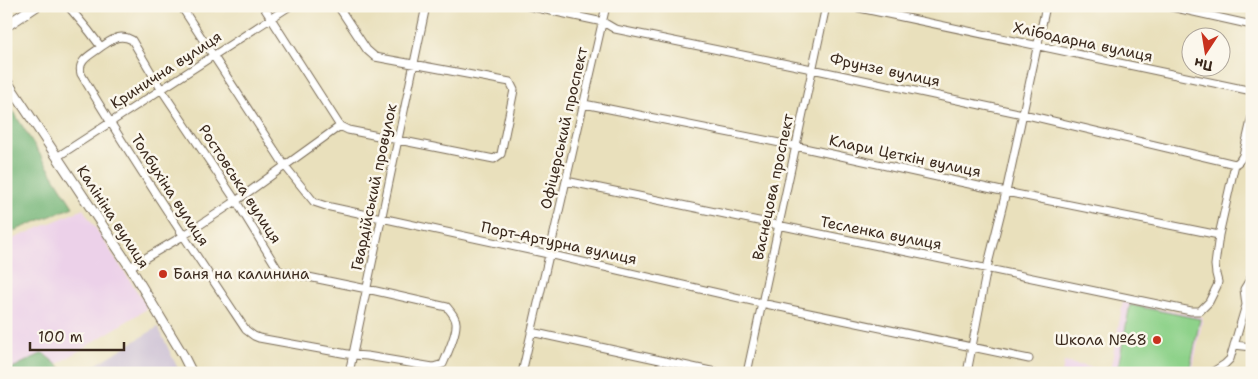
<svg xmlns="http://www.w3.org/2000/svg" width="1258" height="379" font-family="'Shantell Sans',sans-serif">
	<rect width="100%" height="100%" fill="#fbf7ec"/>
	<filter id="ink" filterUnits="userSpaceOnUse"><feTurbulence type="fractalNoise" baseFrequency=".02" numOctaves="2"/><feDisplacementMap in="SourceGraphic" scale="10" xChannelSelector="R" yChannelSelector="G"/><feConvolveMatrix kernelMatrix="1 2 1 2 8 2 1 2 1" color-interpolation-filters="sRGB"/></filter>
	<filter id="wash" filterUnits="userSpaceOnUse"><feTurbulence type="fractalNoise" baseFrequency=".0096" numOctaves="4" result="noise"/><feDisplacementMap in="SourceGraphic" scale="20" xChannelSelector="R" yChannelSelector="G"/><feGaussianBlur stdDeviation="1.12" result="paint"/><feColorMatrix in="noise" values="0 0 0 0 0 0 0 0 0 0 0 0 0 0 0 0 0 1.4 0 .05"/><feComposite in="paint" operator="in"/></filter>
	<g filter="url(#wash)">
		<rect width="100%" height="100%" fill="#e9e0bc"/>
		<!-- built -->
		<path fill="#ecd1e9" d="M83,209L146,305L145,310L43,373H6V242L22,235Z
			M1123,302L1203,317L1192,373H1062L1064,362L1110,371Z"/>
		<!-- industrial -->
		<path fill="#cbbfd4" d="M158,327L180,373H82Z"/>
		<!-- green -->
		<path fill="#8ed28a" stroke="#647e54" d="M1130,305L1200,319L1189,373H1117Z"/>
		<!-- forest -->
		<path fill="#72b476" stroke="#566f4a" d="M6,100L73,207L6,234Z
			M43,353L67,373H6V371Z"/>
	</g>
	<g filter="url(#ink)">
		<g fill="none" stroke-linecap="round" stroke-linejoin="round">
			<!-- minor casing -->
			<g stroke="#786a55" stroke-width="9">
				<path id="minor" d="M68,6L89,31L101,47C91,55 77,60 81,74C133,161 190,246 246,330L254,336L259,338L353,355L367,356L433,367L443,364C447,355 456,334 456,325C457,318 451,312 447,307L367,289L279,271L236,201L161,89L132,40C119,33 112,40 101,47
					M181,6L285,166L314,202L326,206L548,254L761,303L1029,359
					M263,6L340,126L348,130L494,159L501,154L514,90L510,82L375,57L367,50L338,6
					M528,6L603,22L615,29L812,69L1023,114L1235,164
					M850,6L1252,91
					M1167,6L1252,25
					M584,104L795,146L1006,192L1219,235
					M57,157L290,6
					M566,181C774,225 983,267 1191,311H1200L1209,302L1217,286L1218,282L1216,274L1215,265L1219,235L1235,164C1240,162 1241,159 1243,155L1252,116
					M130,267L183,236L236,201L340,126
					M531,332L720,373
					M1234,345L1252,347
					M349,373L426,6
					M522,373L606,6
					M747,373L826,6
					M967,373L987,268L1006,192L1046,6
					M1211,373L1225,364L1230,359L1246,305L1244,289L1252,276"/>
			</g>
			<!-- tertiary casing -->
			<g stroke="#786a55" stroke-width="11">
				<path id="tertiary" d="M6,80L130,267L183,355L192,373"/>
			</g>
			<!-- secondary casing -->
			<g stroke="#786a55" stroke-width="12">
				<path id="secondary" d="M6,26L36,6"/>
			</g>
			<!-- minor -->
			<use href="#minor" stroke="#fff" stroke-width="7"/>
			<!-- tertiary -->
			<use href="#tertiary" stroke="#fff" stroke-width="9"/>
			<!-- secondary -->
			<use href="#secondary" stroke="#fff" stroke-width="10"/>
		</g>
	</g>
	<!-- markers -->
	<g fill="#c8321e" stroke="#fbf7ec" stroke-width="2">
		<circle cx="163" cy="274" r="5"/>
		<circle cx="1157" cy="340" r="5"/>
	</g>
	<g text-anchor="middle" stroke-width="5" stroke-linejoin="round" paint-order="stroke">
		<!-- street labels -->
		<g font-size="15" fill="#3b2a1e" stroke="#fbf7ec">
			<text transform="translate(1083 42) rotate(12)" y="5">Хлібодарна вулиця</text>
			<text transform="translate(166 70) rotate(-33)" y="5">Кринична вулиця</text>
			<text transform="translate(885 70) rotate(12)" y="5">Фрунзе вулиця</text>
			<text transform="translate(564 128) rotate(-77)" y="5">Офіцерський проспект</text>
			<text transform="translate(905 156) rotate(12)" y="5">Клари Цеткін вулиця</text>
			<text transform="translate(240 184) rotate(57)" y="5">Ростовська вулиця</text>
			<text transform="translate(374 187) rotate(-78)" y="5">Гвардійський провулок</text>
			<text transform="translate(773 187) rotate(-78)" y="5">Васнецова проспект</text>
			<text transform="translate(170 190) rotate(57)" y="5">Толбухіна вулиця</text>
			<text transform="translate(113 217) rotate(57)" y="5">Калініна вулиця</text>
			<text transform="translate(881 233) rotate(11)" y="5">Тесленка вулиця</text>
			<text transform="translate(559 243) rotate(12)" y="5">Порт-Артурна вулиця</text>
		</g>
		<!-- poi labels -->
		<g font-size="15" fill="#3b2a1e" stroke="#fbf7ec" text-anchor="start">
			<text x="173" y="279">Баня на калинина</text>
			<text x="1147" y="345" text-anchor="end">Школа №68</text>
		</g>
	</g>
	<!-- margin -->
	<rect width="1258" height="379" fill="none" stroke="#fbf7ec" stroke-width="25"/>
	<!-- north arrow -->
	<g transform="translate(1206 52) rotate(192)"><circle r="24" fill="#fbf7ec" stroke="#aea59a"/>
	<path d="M0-4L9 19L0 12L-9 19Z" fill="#c8321e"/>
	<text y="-8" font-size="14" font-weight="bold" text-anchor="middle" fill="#3b2a1e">Пн</text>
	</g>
	<!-- scale -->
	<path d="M30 342v8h94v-8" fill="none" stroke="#3b2a1e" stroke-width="2.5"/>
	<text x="38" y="342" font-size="15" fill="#3b2a1e" stroke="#fbf7ec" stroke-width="4" paint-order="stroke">100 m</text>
</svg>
